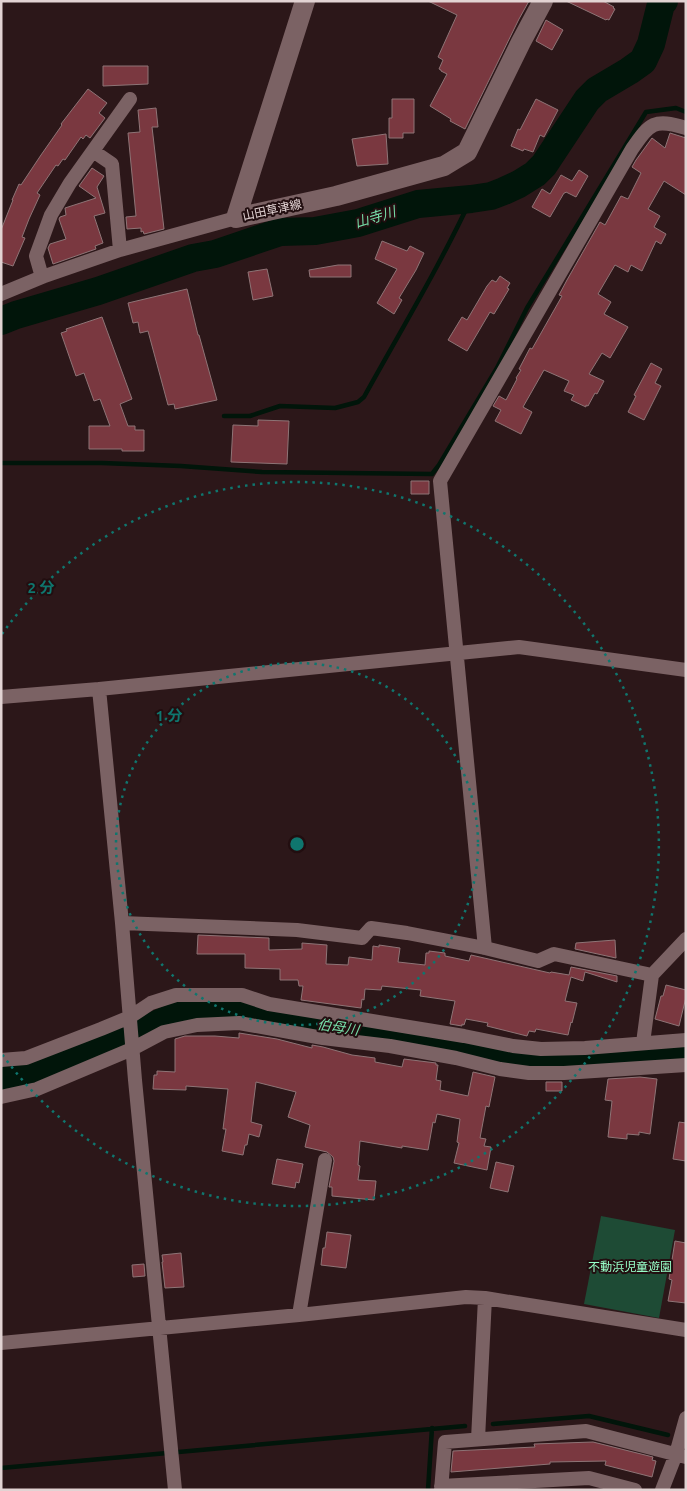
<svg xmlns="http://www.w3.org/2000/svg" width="687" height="1491" font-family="Ubuntu,'Noto Sans JP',sans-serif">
	<rect width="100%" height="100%" fill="#2c1719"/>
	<!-- green -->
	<path fill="#1e4b35" d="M601,1216L675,1230L659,1318L584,1304Z"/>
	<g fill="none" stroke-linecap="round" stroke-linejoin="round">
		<!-- stream -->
		<path stroke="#01150a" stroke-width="4.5" d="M224,416H250L280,406L335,408L358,402L364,397C400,332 439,267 471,199
			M1,463H102L181,466L262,472L432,474L439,465L497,368L527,308L646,112L676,108L686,112
			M493,1424L589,1416L668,1435
			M1,1468L465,1426
			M428,1490L432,1428"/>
		<!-- river -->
		<path stroke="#01150a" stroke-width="28" d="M1,321L16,315L98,291L193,258L215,254L280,232L315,231L358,223L418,204L471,199L491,196L504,191L519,184L535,174L544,165L587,100L597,90L629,71L643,61L651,44L661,4L664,1
			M1,1079L49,1070L181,1014L209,1010L239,1011L325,1024L505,1057L542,1061L579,1060L686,1052"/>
	</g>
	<!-- building -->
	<path fill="#7a3840" stroke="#8e7476" d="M428,1H529L519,19L465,129L450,121L451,119L430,106L447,74L441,71V70L439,69L443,60L438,57L457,15Z
		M566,1H603L614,7L613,8L615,9L609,20L607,19L606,20Z
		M546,20L563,30L552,50L536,41Z
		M103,66H148V84L103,86Z
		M88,89L107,103L99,113L105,118L90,138L86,135L83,139L81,137L65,160L63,159L58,166L56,165L37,193L40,195L29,219L22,237L25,238L13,266L1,262V230L13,200H12L19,184L21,185L41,155L62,125L61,124Z
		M392,99H414V133H403V138H389V118H392Z
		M536,99L558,110L544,137L540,135L533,152L524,149L523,151L511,146L518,129L520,130Z
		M156,108L158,127H152L164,229L144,234L143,231L141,232V228L127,229L126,217L136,216L128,133L140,132L138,110Z
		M670,133L686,138V195L664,181L648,209L660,216L654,227L666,234L661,244L656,241L642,271L631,265L628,272L615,265L598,294L611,302L604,314L628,327L610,358L602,353L589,374L604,381L597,394L595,393L588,406L586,405V407L571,400L574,395L564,391L569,381L544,370L523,407L532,412L521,434L495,421L501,410L493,406L499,396L506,400L517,379L516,378L521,370L519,369L530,348L532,349L562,296L559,295L567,280L600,222L605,225L621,196L628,199L641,173L632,167L636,160L652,138L665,148Z
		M386,134L388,164L357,166L352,139Z
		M92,168L104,176L97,187L105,213L94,216L103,243L95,246L96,249L53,264L48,248L50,244L66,239L59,219L60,217L66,215L65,208L96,198L79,186Z
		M579,170L588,176L576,197L566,192L565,193H564L550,217L532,207L542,189L550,194L561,175L572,181Z
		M382,241L407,251L410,246L424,253L416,270L399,298L402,300L394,314L377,303L397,269L375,259Z
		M338,265H351V277H310L309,270Z
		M267,269L273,296L253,300L248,272Z
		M500,276L510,283L507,288L509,289L494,314L490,312L467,351L448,340L462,317L467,320L487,286L492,280L496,282Z
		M187,289L198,335H199L217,400L175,409L174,404L168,405L148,331L140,333L138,322L133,323L128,303Z
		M102,317L132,399L120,404L128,426H135V430H144V451H122V449H89V426H110L100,399L94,401L84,373L76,376L61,333L67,331L66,329Z
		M651,363L662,369L655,383L661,386L644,420L628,412L636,396L634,395Z
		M258,420L289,421L287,464L231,462L233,425L258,426Z
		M411,481H429V494H411Z
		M198,935L269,938V950L302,949V943L327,945L326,964L348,965L349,957L372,960L373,946L379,947V945L400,948L398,962L425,965L426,953H429V951L445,953V956L469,961L471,955L550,973L551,972L569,975L571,967L617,976V982L585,972L583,981L571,977L565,1001L577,1003L572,1023L571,1022L568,1035L536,1029L535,1032L529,1031L527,1036L487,1026L488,1023L466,1019L464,1025L462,1024V1026L450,1024L455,1001L420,996L421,990L382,986L381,990L365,989L364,1000L362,999L361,1008L301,1000L303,986H299L298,980H280V969L245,968V954H197Z
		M615,940L616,958L575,949L576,943Z
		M666,985L686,990V997L679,1026L655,1019L661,996H663Z
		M239,1033L277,1039L312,1048V1045L323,1047L352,1055L375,1058V1062L402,1067L404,1059L436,1063V1065H438L436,1080L441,1081L440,1090L468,1096L473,1072L495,1077L489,1107L486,1106L480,1138L486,1139L484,1146L491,1147L487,1170L454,1163L459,1143L457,1142L460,1119L437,1114L435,1123L433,1122L428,1150L402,1146V1148L360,1141L358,1165L360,1166L358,1180L376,1181L374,1200L332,1196V1187H329L334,1161L333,1157L327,1152L305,1147L310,1125L288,1117L296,1092L256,1082L251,1122L262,1125L259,1137L249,1134L247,1145H245L243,1155L222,1151L226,1129H223L228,1089L186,1086V1090L153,1089L154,1075H157V1071L175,1072V1039L185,1036H215L239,1038Z
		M640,1077L657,1079L650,1134L639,1132V1135L627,1134V1139L608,1137L612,1101L605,1100L608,1079Z
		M546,1082H562V1091H546Z
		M679,1122L686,1123V1161L673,1159Z
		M277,1159L303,1164L299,1183L296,1182L295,1188L272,1184Z
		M496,1162L514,1166L508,1192L490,1188Z
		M327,1232L351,1235L346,1268L321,1265L323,1248H325Z
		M675,1241L686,1243V1303L668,1301L672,1280L669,1279Z
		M181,1253L184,1287L165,1288L162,1262H163L162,1255Z
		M144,1264L145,1276L133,1277L132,1265Z
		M593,1442L653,1457L652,1460L656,1461L652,1477L605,1465L606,1461L550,1462V1464L451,1472L453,1451L535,1447L534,1444Z"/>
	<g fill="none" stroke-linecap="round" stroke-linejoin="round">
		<!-- street -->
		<path stroke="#7b6264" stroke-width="14" d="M93,151L112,164L120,250
			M42,277L36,256L51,215L70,183L130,99
			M1,294L42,277L120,250L236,218
			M99,689L122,923L135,1080L175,1490
			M1,697L99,689L519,647L686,670
			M122,923L297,930L362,938L371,928L407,933L485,948L538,961L554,954L652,975
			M485,948L440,481L632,149C650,123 654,118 686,128
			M643,1043L652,975L686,939
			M1,1060L26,1058L101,1029L130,1017L151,1003L176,995H242L269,1004L464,1036L513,1046L541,1049L585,1048L686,1040
			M1,1097L37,1089L132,1049L164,1032L197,1025L239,1023L323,1038L390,1046L456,1058L500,1069L529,1073H564L686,1065
			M299,1315L325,1160
			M1,1343L299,1315L466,1297L485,1298L686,1330
			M478,1439L485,1298
			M441,1486L589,1478L635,1490
			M441,1490L445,1442L586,1431L686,1457
			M662,1490L676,1454L686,1418"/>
		<!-- secondary -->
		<path stroke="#7b6264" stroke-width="20" d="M236,218L336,196L444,166L467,152L521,42L543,1
			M236,218L305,1"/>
	</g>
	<!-- distance rings -->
	<g fill="none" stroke="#0f766e" stroke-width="2.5" stroke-dasharray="2.5 5">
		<circle cx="297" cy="844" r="181"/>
		<path d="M2 634A362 362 0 1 1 2 1054"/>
	</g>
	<g text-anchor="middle" stroke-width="4" stroke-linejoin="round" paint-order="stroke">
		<!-- street labels -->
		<g font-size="12" fill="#e2d3d3" stroke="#220e10">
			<text transform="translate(272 210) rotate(-12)" y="4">山田草津線</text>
		</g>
		<!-- park labels -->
		<g font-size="12" fill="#97fec7" stroke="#220e10">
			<text x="630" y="1271">不動浜児童遊園</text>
		</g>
		<!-- water labels -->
		<g font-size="14" font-style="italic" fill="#75dca7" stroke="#220e10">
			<text transform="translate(375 217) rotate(-17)" y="5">山寺川</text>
			<text transform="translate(338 1027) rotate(9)" y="5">伯母川</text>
		</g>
	</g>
	<circle cx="297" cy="844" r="8" fill="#0f766e" stroke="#220e10" stroke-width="2.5"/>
	<g font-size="15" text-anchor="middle" font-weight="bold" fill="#0f766e" stroke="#220e10" stroke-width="4" stroke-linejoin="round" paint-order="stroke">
		<text x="41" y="593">2 分</text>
		<text x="169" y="721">1 分</text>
	</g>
	<!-- border -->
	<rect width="687" height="1491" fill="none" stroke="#e2d3d3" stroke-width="5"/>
</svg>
